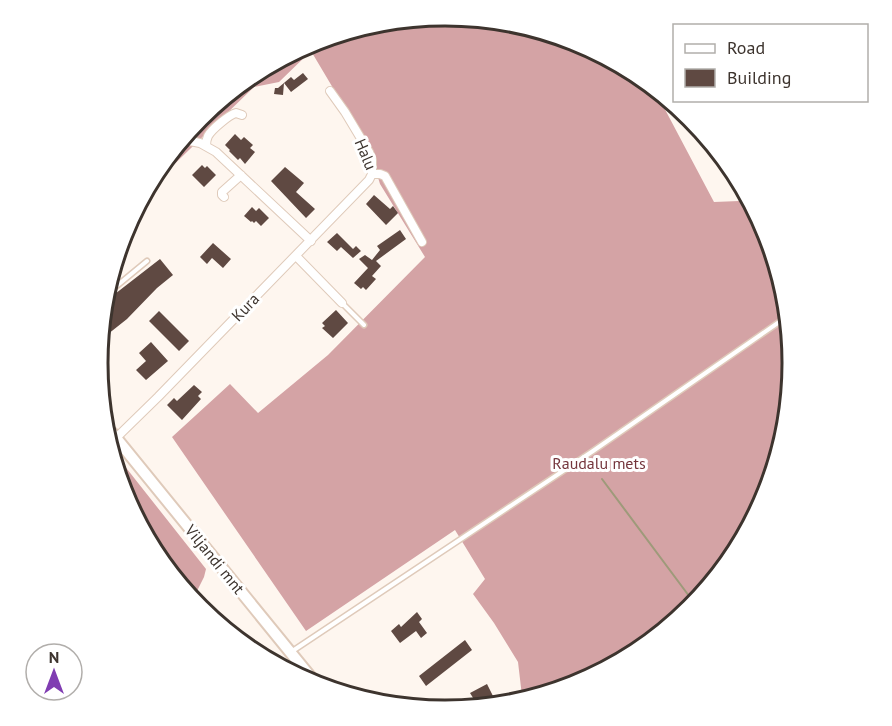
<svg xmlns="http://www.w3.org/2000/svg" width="892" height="726" font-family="'PT Sans',sans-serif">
	<rect width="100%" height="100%" fill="#fef6ef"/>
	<!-- forest -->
	<path fill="#d4a3a5" d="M446,15L579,42L662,97L660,100L714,202L739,201L746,198L768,230L794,363L767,496L692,609L579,685L522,696L518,662L494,623L473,594L485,579L455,530L306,631L172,437L230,384L258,413L328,355L425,257L380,184L376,171L374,157L311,51L279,82L254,87L158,180L200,117L313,41Z
		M116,455L206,569L204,577L193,599L124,496Z"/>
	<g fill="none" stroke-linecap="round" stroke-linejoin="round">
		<!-- stream -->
		<path stroke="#9e9a7a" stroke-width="2" d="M602,479L695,604"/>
	</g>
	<!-- building -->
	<path fill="#5f4942" d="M303,73L308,79L291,92L284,83L283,95L274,94L275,88H278L291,77L294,80Z
		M235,134L241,140L244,137L253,145L250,148L255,152L245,164L240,158L238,160L229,151L230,150L225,145Z
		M202,165L205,168L207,166L216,175L204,187L192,175Z
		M285,167L304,183L296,192L315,209L306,218L271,181Z
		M374,195L390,209L393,206L398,213L386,225L366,204Z
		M252,207L256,211L259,208L269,218L261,226L256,221L254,223L252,221L251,222L244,216Z
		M400,230L406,239L376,261L381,266L372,276L376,279L366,290L363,287L361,289L354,283L368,268L359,259L365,255L372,260L380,250L377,246Z
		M337,233L353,249L356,246L361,251L353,258L341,247L337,251L327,242Z
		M213,243L231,259L223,268L212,258L207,264L200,257Z
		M160,259L173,275L157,288L127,319L103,338L111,297Z
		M336,310L348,323L333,338L322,328L325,326L322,323Z
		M159,311L189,341L179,351L149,321Z
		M151,342L168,361L146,380L136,370L146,361L139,353Z
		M194,385L202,392L198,396L201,399L182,420L167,405L174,398L177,401Z
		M417,612L422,619L419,622L427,633L421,638L416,631L400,643L391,631L399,624L401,627Z
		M465,640L472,650L426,686L419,676Z
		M487,684L494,698L492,699L494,702L482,704L480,699L475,701L470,693Z"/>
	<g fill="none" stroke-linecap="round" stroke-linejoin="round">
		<!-- lane casing -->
		<g stroke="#dfcaba" stroke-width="7">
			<path id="lane" d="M133,218L135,216
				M113,289L147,261
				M342,303L364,325
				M102,344V345
				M291,652L593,451L785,318"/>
		</g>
		<!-- street casing -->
		<g stroke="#dfcaba" stroke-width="10">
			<path id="street" d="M330,91L345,112L369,152L372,160V174
				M185,140L200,143L216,152L311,241
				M206,146C206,142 206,140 208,136C212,129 229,115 236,113L242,115
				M372,174H380L385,176L422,242
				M224,197L222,195V192L241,175
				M296,256L342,303
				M116,438L158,397L369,180L372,174"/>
		</g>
		<!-- secondary casing -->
		<g stroke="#dfcaba" stroke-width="14">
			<path id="secondary" d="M112,433L317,685"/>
		</g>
		<!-- lane -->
		<use href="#lane" stroke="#fff" stroke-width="4"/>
		<!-- street -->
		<use href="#street" stroke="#fff" stroke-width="8"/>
		<!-- secondary -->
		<use href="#secondary" stroke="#fff" stroke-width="10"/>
	</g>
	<g text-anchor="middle" stroke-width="6" stroke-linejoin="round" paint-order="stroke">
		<!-- street labels -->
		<g font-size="16" fill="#3d342e" stroke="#fff">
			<text transform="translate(366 154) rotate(67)" y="6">Halu</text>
			<text transform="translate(245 307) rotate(-46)" y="6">Kura</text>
			<text transform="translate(215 559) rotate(51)" y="6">Viljandi mnt</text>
		</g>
		<!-- park labels -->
		<g font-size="16" fill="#74353c" stroke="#fff">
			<text x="599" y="469">Raudalu mets</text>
		</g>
	</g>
	<!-- crop -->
	<path d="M0 0H892V726H0ZM108 363a337 337 0 1 1 674 0a337 337 0 1 1-674 0Z" fill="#fff" fill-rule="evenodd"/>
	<path fill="none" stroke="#3d342e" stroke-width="3" d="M108 363a337 337 0 1 1 674 0a337 337 0 1 1-674 0Z"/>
	<!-- legend -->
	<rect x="673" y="24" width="195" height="78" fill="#ffffff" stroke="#b1aeab" stroke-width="1.5"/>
	<rect x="685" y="44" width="30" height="9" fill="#ffffff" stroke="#b1aeab" stroke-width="1.5"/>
	<text x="727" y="54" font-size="18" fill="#3d342e">Road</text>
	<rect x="685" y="69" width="30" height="18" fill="#5f4942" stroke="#b1aeab" stroke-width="1.5"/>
	<text x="727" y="84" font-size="18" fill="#3d342e">Building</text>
	<!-- north arrow -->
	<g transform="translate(54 672)"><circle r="28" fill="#ffffff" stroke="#b1aeab" stroke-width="1.5"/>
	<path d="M0-4.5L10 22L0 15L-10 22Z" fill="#803db2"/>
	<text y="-9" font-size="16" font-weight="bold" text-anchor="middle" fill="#3d342e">N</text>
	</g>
</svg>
